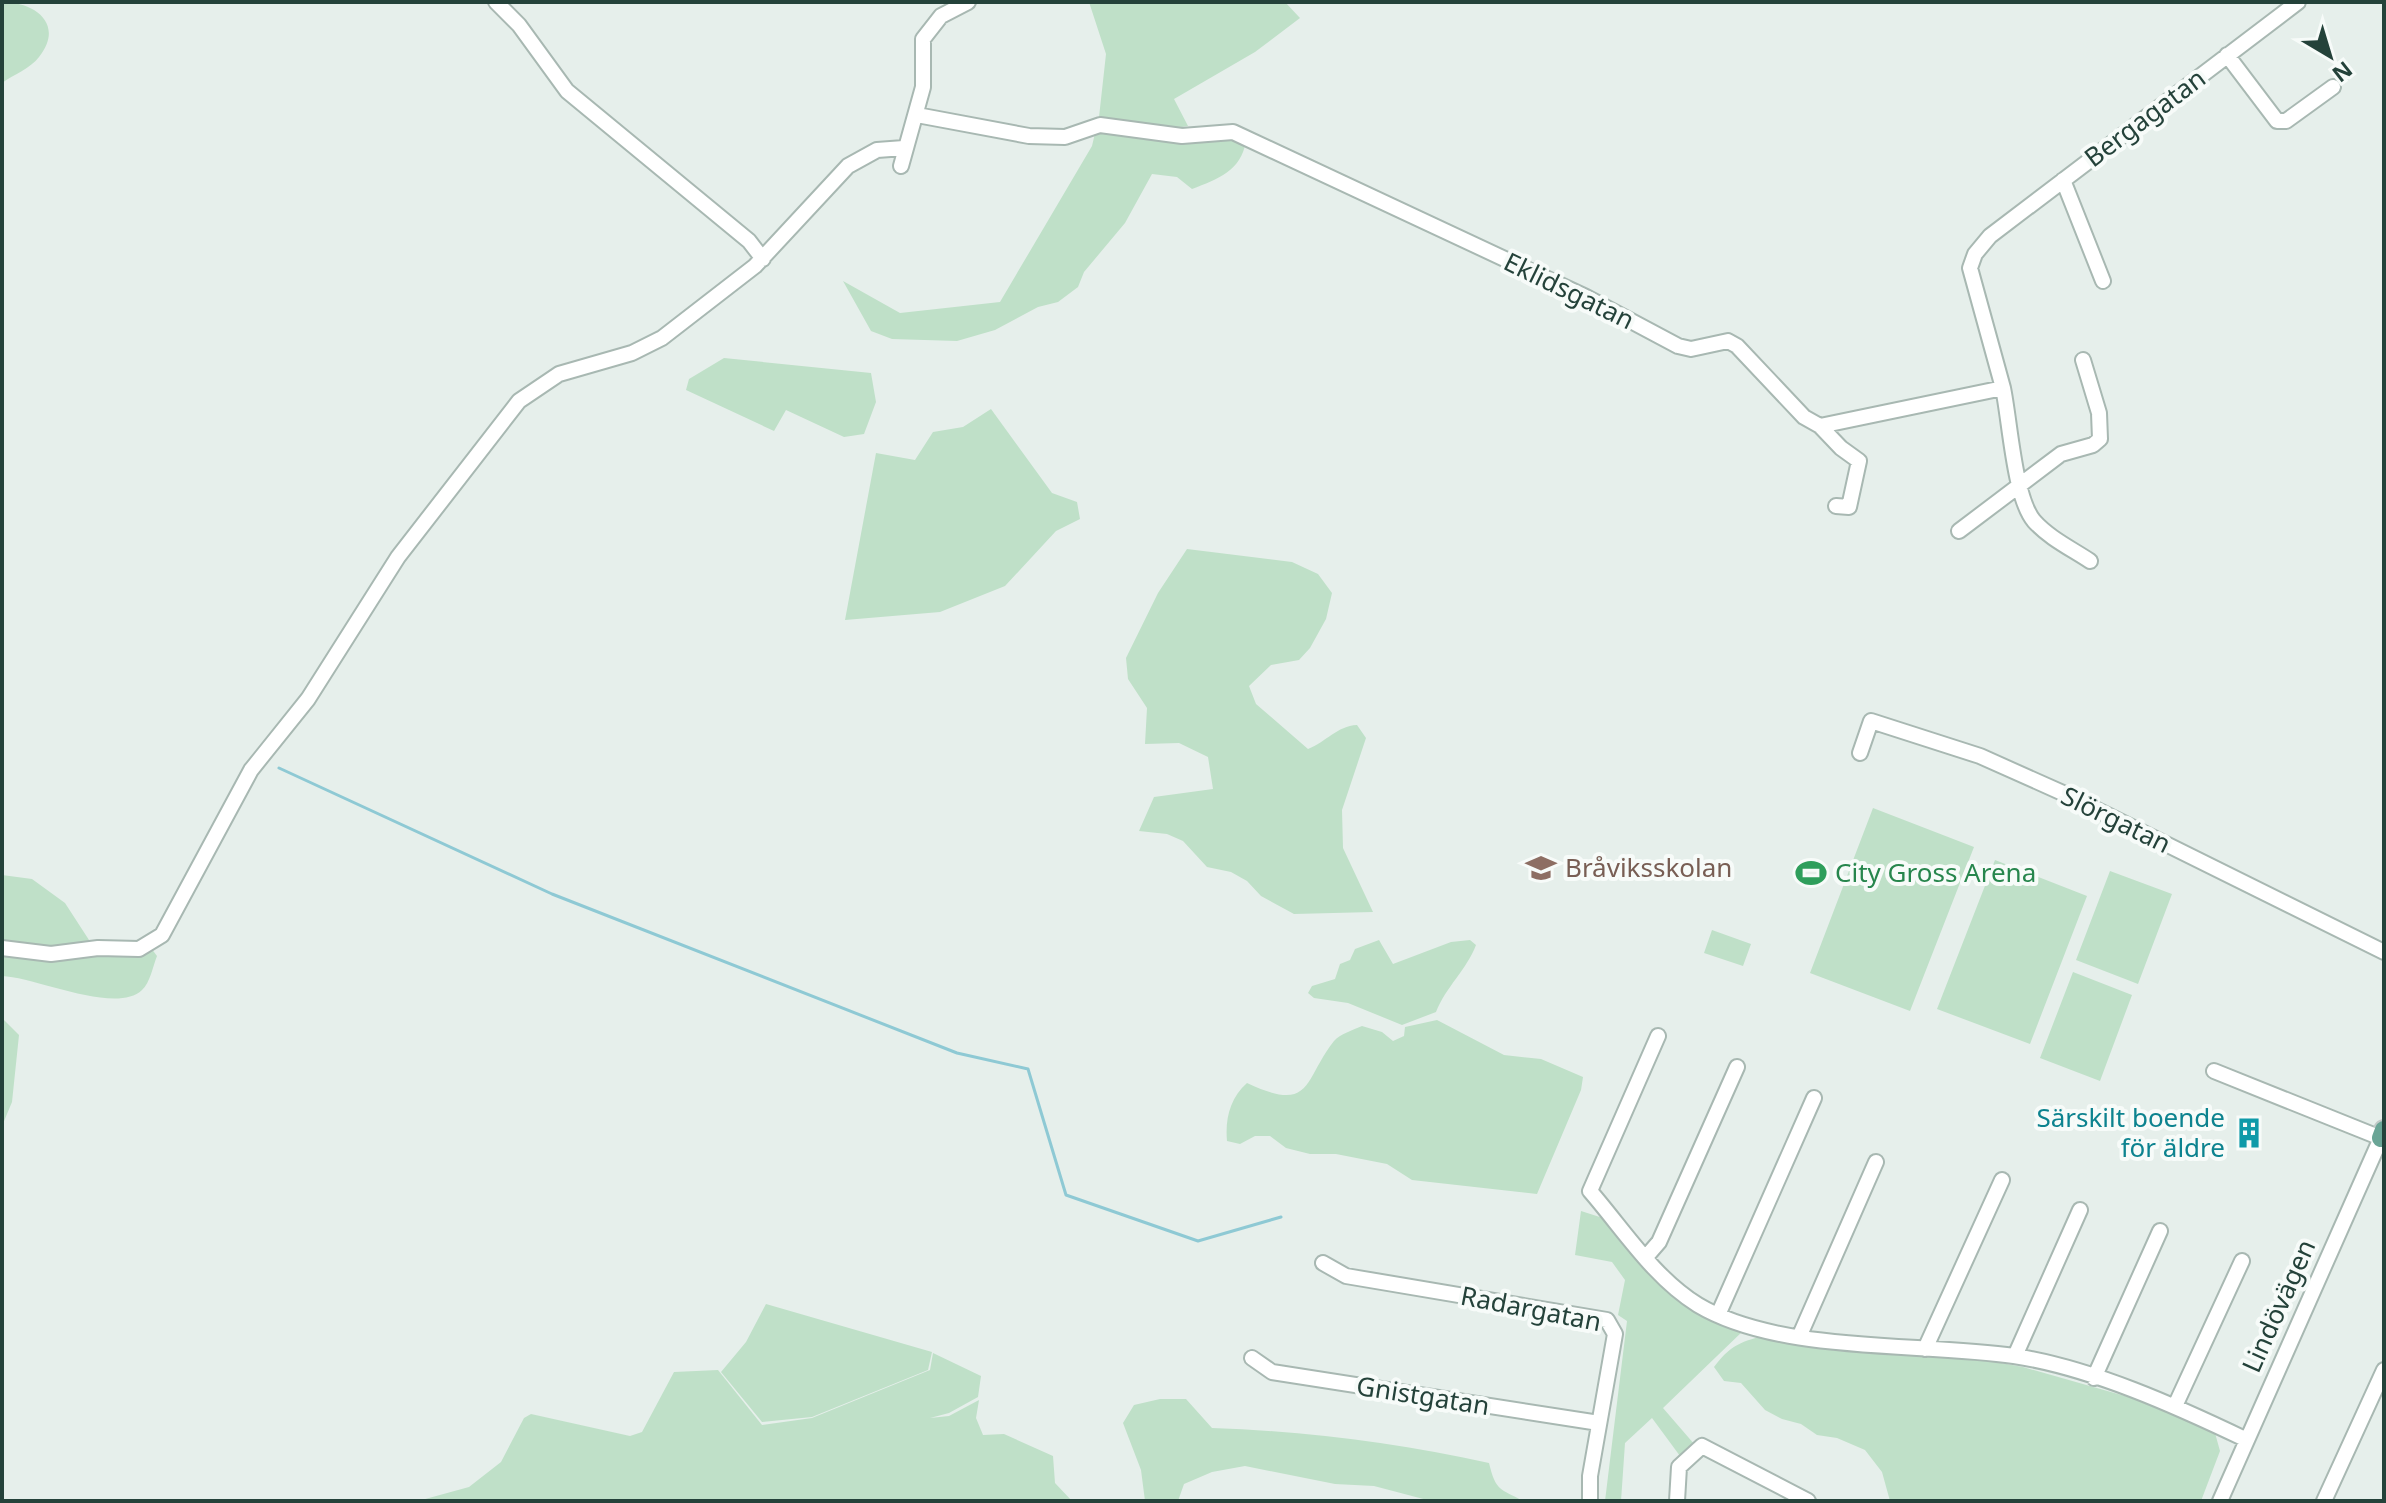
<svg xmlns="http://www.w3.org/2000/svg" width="2386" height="1503" font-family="'Noto Sans',sans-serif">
	<rect width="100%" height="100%" fill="#e6efeb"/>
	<!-- green -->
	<path fill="#bfe0c8" d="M2,2C35,2 65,24 39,57C31,68 13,75 2,83Z
		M1089,2H1285L1300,18L1255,52L1174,99L1188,126L1158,131L1099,117L1106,54Z
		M1096,129L1231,134L1246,141C1241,171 1218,179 1192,189L1177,177L1152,174L1125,223L1084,272L1078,287L1058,302L1038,307L995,330L957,341L892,339L871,331L843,281L900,313L1000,302L1092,146Z
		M724,358L871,373L876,402L864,434L844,437L786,410L774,431L686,390L689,379Z
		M991,409L1052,493L1077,502L1080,519L1056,531L1005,586L940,612L845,620L876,453L915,460L933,432L963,427Z
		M1187,549L1292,562L1318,574L1332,593L1326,619L1310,648L1299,660L1271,665L1249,686L1256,704L1308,749C1326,742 1337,726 1357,725L1366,738L1342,810L1343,848L1373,912L1294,914L1261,896L1247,881L1231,872L1207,867L1183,841L1167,834L1139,831L1154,797L1213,789L1208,757L1179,743L1145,744L1147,708L1128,679L1126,658L1158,593Z
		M1873,808L1974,847L1910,1011L1810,973Z
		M1995,860L2087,896L2030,1044L1937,1009Z
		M2110,871L2172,894L2138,984L2076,960Z
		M2,875L32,879L65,903L89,940H145L157,956C153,966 150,983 142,990C116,1015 35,977 2,976Z
		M1712,930L1751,944L1743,966L1704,953Z
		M1379,940L1393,964L1451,942L1470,940L1476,945C1467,969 1446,987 1436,1012L1402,1025L1348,1003L1314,998L1308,993L1312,986L1335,979L1340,964L1350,960L1355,949Z
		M2073,972L2132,995L2100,1081L2040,1058Z
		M2,1018L19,1035L12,1102L2,1126Z
		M1437,1020L1504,1055L1541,1059L1583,1077L1581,1090L1537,1194L1412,1180L1387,1164L1336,1154H1310L1286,1148L1270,1136H1255L1240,1144L1227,1141C1225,1119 1230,1098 1247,1083C1313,1114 1303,1080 1334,1041C1340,1034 1353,1030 1362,1026L1382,1032L1393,1041L1404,1036L1405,1027Z
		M1581,1211L1606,1219L1661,1283L1744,1330L1663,1408L1695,1445L1680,1456L1652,1418L1625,1443L1621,1501H1605L1627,1321L1618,1315L1625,1280L1612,1262L1575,1255Z
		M766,1304L932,1352L928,1370L812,1417L762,1422L721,1372L746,1342Z
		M1763,1336L1838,1351L1963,1356L2023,1367L2153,1404L2215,1433L2220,1451L2201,1501H1890L1882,1472L1865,1450L1837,1438L1817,1435L1801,1424L1782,1419L1765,1410L1741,1383L1724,1381L1714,1367C1729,1347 1739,1342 1763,1336Z
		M933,1353L981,1376L978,1397L949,1413L930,1418L949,1416L979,1400L976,1418L983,1435L1004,1434L1053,1456L1055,1483L1072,1501H418L469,1487L501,1462L524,1418L531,1414L630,1436L642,1432L674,1372L718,1370L762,1425L812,1418L930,1370Z
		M1160,1399H1186L1212,1428C1306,1431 1398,1443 1489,1463C1496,1492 1500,1488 1523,1501H1431L1374,1486L1335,1484L1245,1466L1212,1472L1184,1484L1178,1501H1145L1141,1470L1123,1423L1134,1405Z"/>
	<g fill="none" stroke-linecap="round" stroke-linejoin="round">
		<!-- stream -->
		<path stroke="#8ec9d4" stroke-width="3" d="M279,768L552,894L957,1053L1028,1069L1066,1195L1198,1241L1281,1217"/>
		<!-- minor casing -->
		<g stroke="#a8b8b2" stroke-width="18">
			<path id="minor" d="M496,2L519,25L567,91L749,241L763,259
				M2227,55L2277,121H2286L2333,87
				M917,115L1029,136L1065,137L1100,125L1182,136L1233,132L1586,297L1678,346L1691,349L1728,341L1737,346L1804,417L1820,426L2003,388C2010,421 2014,497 2034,521C2049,538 2072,549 2090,561
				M901,166L923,87V39L941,16L968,2
				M2063,180L2103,281
				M2003,388L1970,268L1975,254L1990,236L2298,2
				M1820,426L1841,448L1859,461L1849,507L1836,506
				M1959,531L2061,454L2093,445L2100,439L2099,413L2083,360
				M1860,753L1871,721L1980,756L2065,794L2384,952
				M2,948L51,954L98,948L139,949L162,935L251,770L308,699L398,557L519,401L559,374L632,353L662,338L755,266L848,166L877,150L904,148
				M1658,1036L1590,1191C1623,1229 1654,1278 1698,1305C1780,1354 1920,1342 2014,1356C2092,1368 2176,1406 2247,1440
				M2214,1071L2381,1138L2220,1501
				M1646,1257L1659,1242L1737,1067
				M1323,1263L1346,1276L1607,1320L1615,1334L1590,1476V1501
				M1718,1315L1814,1098
				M1800,1335L1876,1162
				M1925,1349L2002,1180
				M2015,1356L2080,1210
				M1252,1358L1272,1372L1599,1423
				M2094,1378L2160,1231
				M2175,1406L2242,1261
				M1677,1501L1679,1467L1702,1446L1808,1501
				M2324,1501L2384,1370"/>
		</g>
		<!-- major casing -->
		<g stroke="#c2cac8" stroke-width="22">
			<path id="major" d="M2381,1138L2384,1130"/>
		</g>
		<!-- minor -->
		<use href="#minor" stroke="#fff" stroke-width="14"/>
		<!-- major -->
		<use href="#major" stroke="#6aa596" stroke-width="18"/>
	</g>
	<!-- icons -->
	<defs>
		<g id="school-bare" transform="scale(2.4)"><path d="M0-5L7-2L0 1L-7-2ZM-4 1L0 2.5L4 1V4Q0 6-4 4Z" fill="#8d6e63" stroke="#f7fbf9" stroke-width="2.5" paint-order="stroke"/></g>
		<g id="stadium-bare" transform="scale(2.4)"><path d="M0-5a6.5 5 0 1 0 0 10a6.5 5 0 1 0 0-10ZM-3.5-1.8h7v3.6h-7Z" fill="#2e9e5b" stroke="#f7fbf9" stroke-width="2.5" paint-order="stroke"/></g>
		<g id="building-bare" transform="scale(2.4)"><path d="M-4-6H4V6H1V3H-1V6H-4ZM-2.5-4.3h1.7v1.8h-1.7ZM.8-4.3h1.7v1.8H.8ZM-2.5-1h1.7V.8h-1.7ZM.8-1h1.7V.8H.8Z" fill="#0f9aa8" stroke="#f7fbf9" stroke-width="2.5" paint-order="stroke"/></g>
	</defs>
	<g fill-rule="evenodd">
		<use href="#school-bare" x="1541" y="868"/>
		<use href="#stadium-bare" x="1811" y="873"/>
		<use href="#building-bare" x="2249" y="1133"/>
	</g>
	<g text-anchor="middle" stroke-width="8" stroke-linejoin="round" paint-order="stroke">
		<!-- street labels -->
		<g font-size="26" fill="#24423a" stroke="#f7fbf9">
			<text transform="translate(2145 118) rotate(-37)" y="9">Bergagatan</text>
			<text transform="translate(1569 291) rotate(26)" y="9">Eklidsgatan</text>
			<text transform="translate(2116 820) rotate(26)" y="9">Slörgatan</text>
			<text transform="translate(2279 1306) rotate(-66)" y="9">Lindövägen</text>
			<text transform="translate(1531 1309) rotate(11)" y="9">Radargatan</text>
			<text transform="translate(1423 1396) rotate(9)" y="9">Gnistgatan</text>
		</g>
		<!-- education labels -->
		<g font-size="26" fill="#785e54" stroke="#f7fbf9" text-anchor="start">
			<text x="1565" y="877">Bråviksskolan</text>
		</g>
		<!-- leisure labels -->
		<g font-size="26" fill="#27864d" stroke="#f7fbf9" text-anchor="start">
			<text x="1835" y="882">City Gross Arena</text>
		</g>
		<!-- culture labels -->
		<g font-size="26" fill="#0d838f" stroke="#f7fbf9" text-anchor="end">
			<text x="2225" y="1127">Särskilt boende<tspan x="2225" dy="30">för äldre</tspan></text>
		</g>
	</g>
	<!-- border -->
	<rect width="2386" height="1503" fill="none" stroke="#24423a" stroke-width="8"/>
	<!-- north arrow -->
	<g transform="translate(2330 56) rotate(142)" stroke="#f7fbf9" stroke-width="6" paint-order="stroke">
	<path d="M0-6L14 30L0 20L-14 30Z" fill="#24423a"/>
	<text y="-12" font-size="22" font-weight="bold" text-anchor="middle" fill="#24423a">N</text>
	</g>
</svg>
